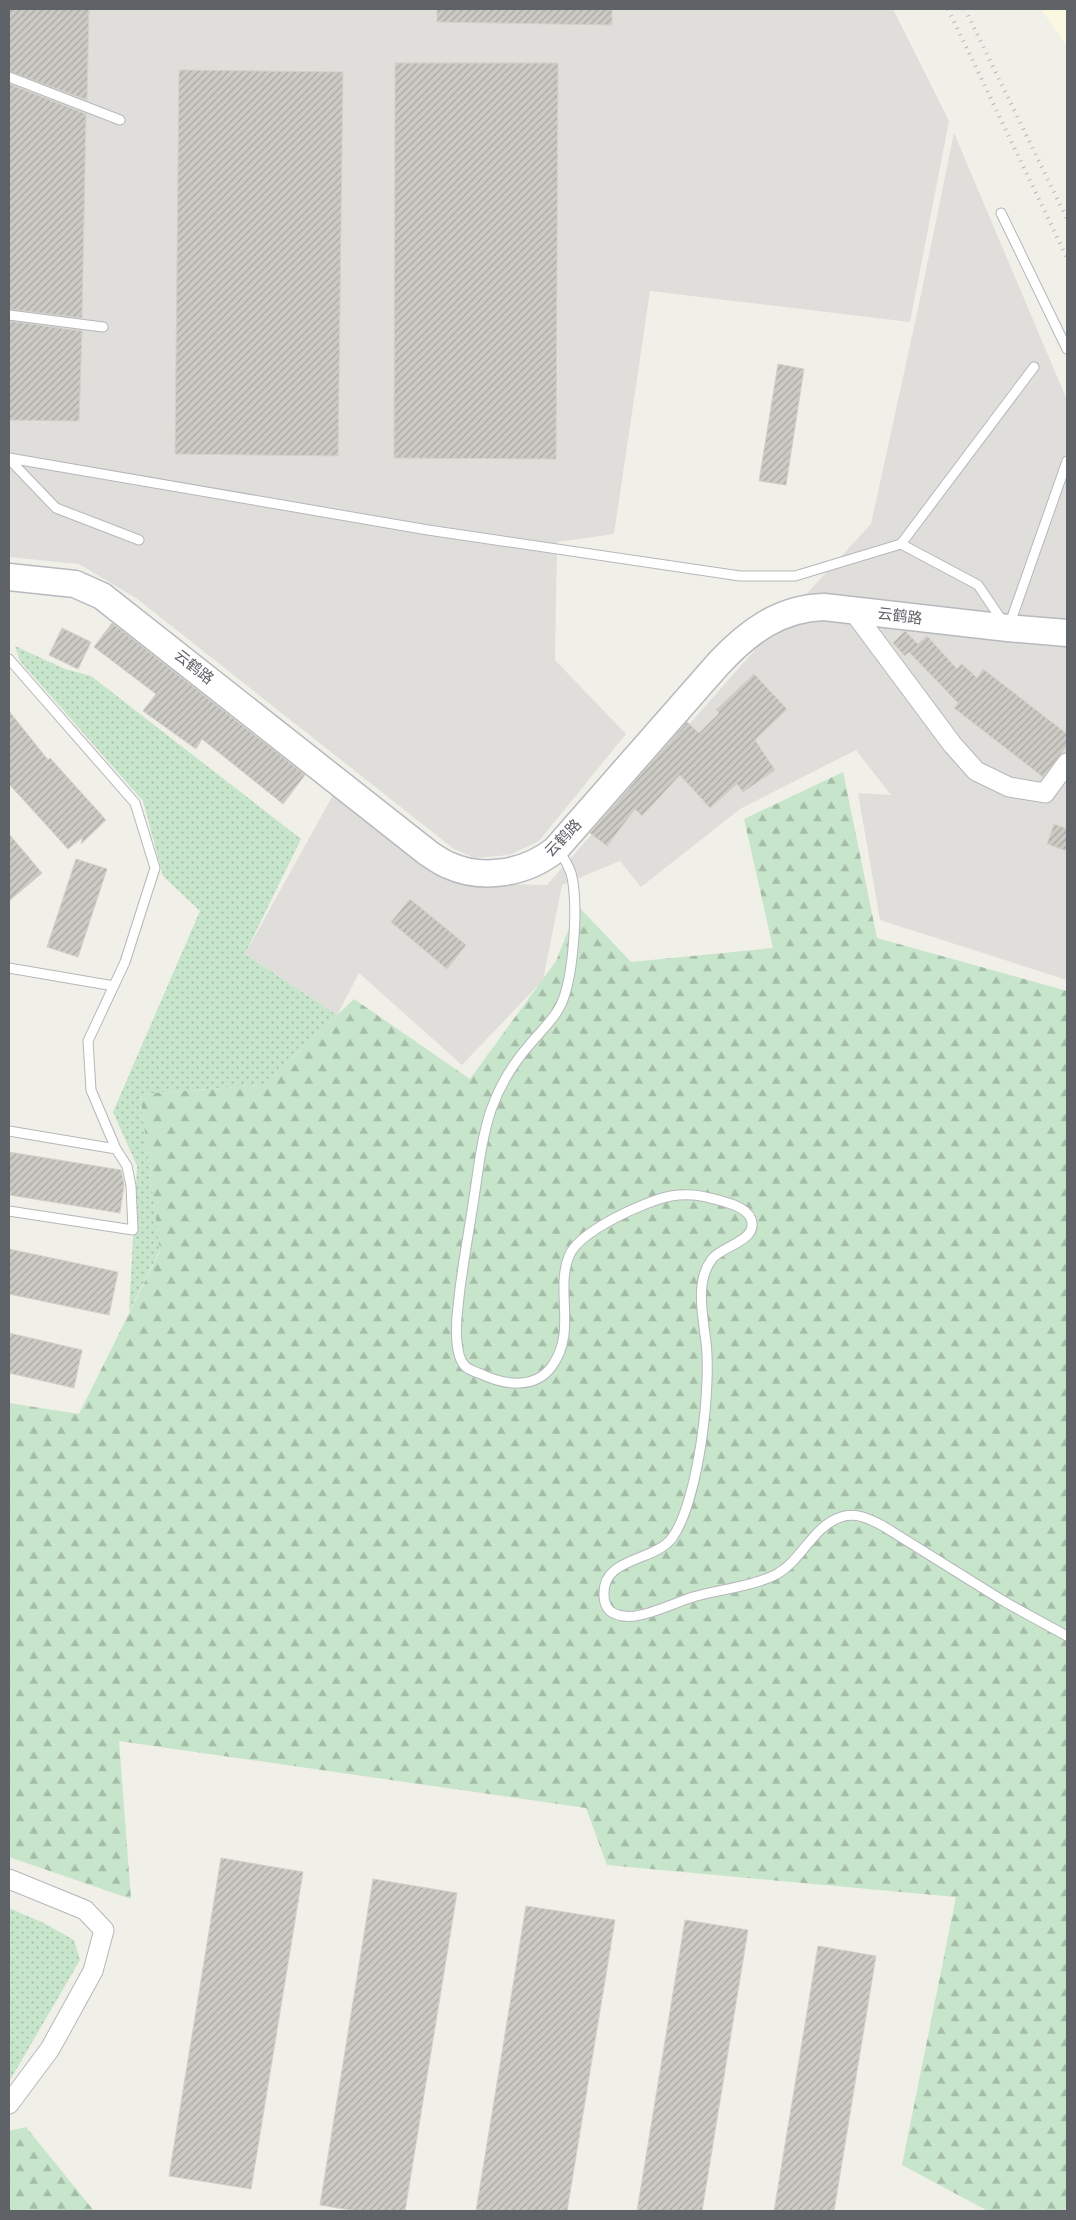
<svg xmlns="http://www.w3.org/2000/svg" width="1076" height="2220" font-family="'Archivo Narrow','Noto Sans SC',sans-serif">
	<defs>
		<pattern id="grass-dots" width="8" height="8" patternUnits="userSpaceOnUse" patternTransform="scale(1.25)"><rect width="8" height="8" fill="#c7e5ca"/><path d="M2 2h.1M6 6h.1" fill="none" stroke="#a5bda8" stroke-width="1.8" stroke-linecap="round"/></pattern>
		<pattern id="forest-firs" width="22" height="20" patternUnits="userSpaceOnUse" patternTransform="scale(1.25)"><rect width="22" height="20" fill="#c7e5ca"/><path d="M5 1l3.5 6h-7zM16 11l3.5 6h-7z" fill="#a5bda8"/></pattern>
		<pattern id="building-hatch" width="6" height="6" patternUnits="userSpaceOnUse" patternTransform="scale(1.25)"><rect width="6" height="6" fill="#cbcac4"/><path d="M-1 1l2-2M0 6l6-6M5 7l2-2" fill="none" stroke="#a8a7a3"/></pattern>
	</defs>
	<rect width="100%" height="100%" fill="#f0efe8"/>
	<!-- commercial -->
	<path fill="#fbf8e1" d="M1041,9H1067V47Z"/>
	<!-- industrial -->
	<path fill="#dfdeda" d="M9,9H893L949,121L910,322L650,291L614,534L557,542L555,660L626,734L539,841L509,855L475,858L454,849L136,598L79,564L9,557Z
		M954,133L1067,400V980L880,920L858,793L891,795L856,750L740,809L641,887L620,861L562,885L543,980L462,1065L359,973L337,1015L245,954L333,795L454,883L547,885L762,642L871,524L919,304Z"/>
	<!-- grass -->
	<path fill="url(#grass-dots)" d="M15,646L65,669L91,676L301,839L245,954L337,1015L263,1085L140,1094L160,1250L129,1312L137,1166L113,1112L200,911L163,876L143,801L20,661Z
		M9,1908L44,1923L74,1940L80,1960L9,2082Z"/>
	<!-- forest -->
	<path fill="url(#forest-firs)" d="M843,772L877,938L1067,991V2211H988L902,2165L956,1897L607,1865L586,1808L119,1741L131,1899L9,1857V1403L79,1414L160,1251L140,1094L263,1085L354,999L470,1079L556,961L578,906L631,962L773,948L744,819Z
		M26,2127L94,2211H9V2131Z"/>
	<!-- building -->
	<path fill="url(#building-hatch)" stroke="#d4d1c7" d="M9,9H89L87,100L9,71Z
		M437,9H612V25L437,22Z
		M395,63H558L556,459L394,458Z
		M179,70L343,72L338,456L175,454Z
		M9,84L86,114L82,318L9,309Z
		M9,321L82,331L79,421L9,420Z
		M778,364L804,369L786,485L759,481Z
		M112,623L305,775L283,804L202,739L196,749L143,711L156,694L94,647Z
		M62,628L91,642L78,669L49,655Z
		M905,631L918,644L927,636L957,669L962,664L977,678L983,669L1067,734V746L1043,777L954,708L958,703L909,652L905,656L893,643Z
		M754,674L787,709L755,740L775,770L743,792L737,784L710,808L680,775L642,816L635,809L607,846L590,833L687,722L699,733L719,713L716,710Z
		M9,711L48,760L50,758L106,820L81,844L83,837L68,849L9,784Z
		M1054,824L1067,829V851L1047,844Z
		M9,834L42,873L9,901Z
		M76,859L107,869L78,957L47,947Z
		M410,899L466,945L447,969L391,922Z
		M9,1152L121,1170L124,1185L120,1213L9,1195Z
		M9,1249L118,1272L109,1315L9,1294Z
		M9,1333L82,1350L74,1388L9,1373Z
		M221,1858L303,1872L251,2189L169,2176Z
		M373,1879L457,1893L405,2211H356L320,2205Z
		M526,1906L615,1920L567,2211H476Z
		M685,1920L748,1930L702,2211H637Z
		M818,1946L876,1956L834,2211H774Z"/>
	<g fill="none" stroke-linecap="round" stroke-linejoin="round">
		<!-- lane casing -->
		<g stroke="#b5b7bb" stroke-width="11">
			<path id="lane" d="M9,77L120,120
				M1001,213L1067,349
				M9,315L103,327
				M9,458L428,530L740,576H795L901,544L1034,367
				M9,459L56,508L139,540
				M901,544L978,585L1003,622
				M1009,626L1067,461
				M9,659L135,803L155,868L125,962L88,1041L91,1090L116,1149L127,1166L131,1186L133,1230L9,1211
				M559,851C564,858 568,865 571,873C579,902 574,985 558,1010C551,1022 540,1032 531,1043C513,1063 500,1085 491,1110C481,1140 478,1173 473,1204C468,1238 461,1273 458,1307C456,1322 454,1355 465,1366C469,1370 475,1372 481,1374C504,1385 535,1390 552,1366C577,1332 555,1291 569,1256C579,1231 645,1201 671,1196C683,1194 694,1194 706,1197C718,1200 746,1205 751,1219C759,1241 721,1246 712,1259C696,1280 702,1310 705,1335C713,1380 699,1501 672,1538C654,1562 602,1557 604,1595C604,1601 606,1607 610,1611C617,1616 627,1617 635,1616C655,1613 674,1603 693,1597C720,1589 752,1587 777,1574C802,1560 813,1526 841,1517C856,1512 870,1519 883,1526L1005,1602L1067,1636
				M9,968L114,986
				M9,1131L116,1149"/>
		</g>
		<!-- street casing -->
		<g stroke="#b5b7bb" stroke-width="21">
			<path id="street" d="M853,611L952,744L976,771L1009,787L1045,793L1067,763
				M9,1879L85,1910L104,1930L93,1971L50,2049L9,2104"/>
		</g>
		<!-- secondary casing -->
		<g stroke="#b6b9be" stroke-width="29">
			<path id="secondary" d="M9,577L75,584L102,596L428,853C434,857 441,862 448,865C483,881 526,873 555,850L719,663C748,632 780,608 824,607L1008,628L1067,633"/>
		</g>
		<!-- lane -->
		<use href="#lane" stroke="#fff" stroke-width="9"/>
		<!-- street -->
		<use href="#street" stroke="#fff" stroke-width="19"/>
		<!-- secondary -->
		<use href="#secondary" stroke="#fff" stroke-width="26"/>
		<!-- rail -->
		<path stroke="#b5b6b7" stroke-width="4" stroke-dasharray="1 6" stroke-linecap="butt" d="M948,9L1067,258
			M965,9L1067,219"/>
	</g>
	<g text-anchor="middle" stroke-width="4.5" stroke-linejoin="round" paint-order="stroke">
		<!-- street labels -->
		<g font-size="15" fill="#5f6267" stroke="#fff">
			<text transform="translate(900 616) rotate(7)" y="5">云鹤路</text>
			<text transform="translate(194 667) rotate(38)" y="5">云鹤路</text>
			<text transform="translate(563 838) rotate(-46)" y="5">云鹤路</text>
		</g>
	</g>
	<!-- border -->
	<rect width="1076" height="2220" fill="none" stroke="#5f6267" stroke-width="20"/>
</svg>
